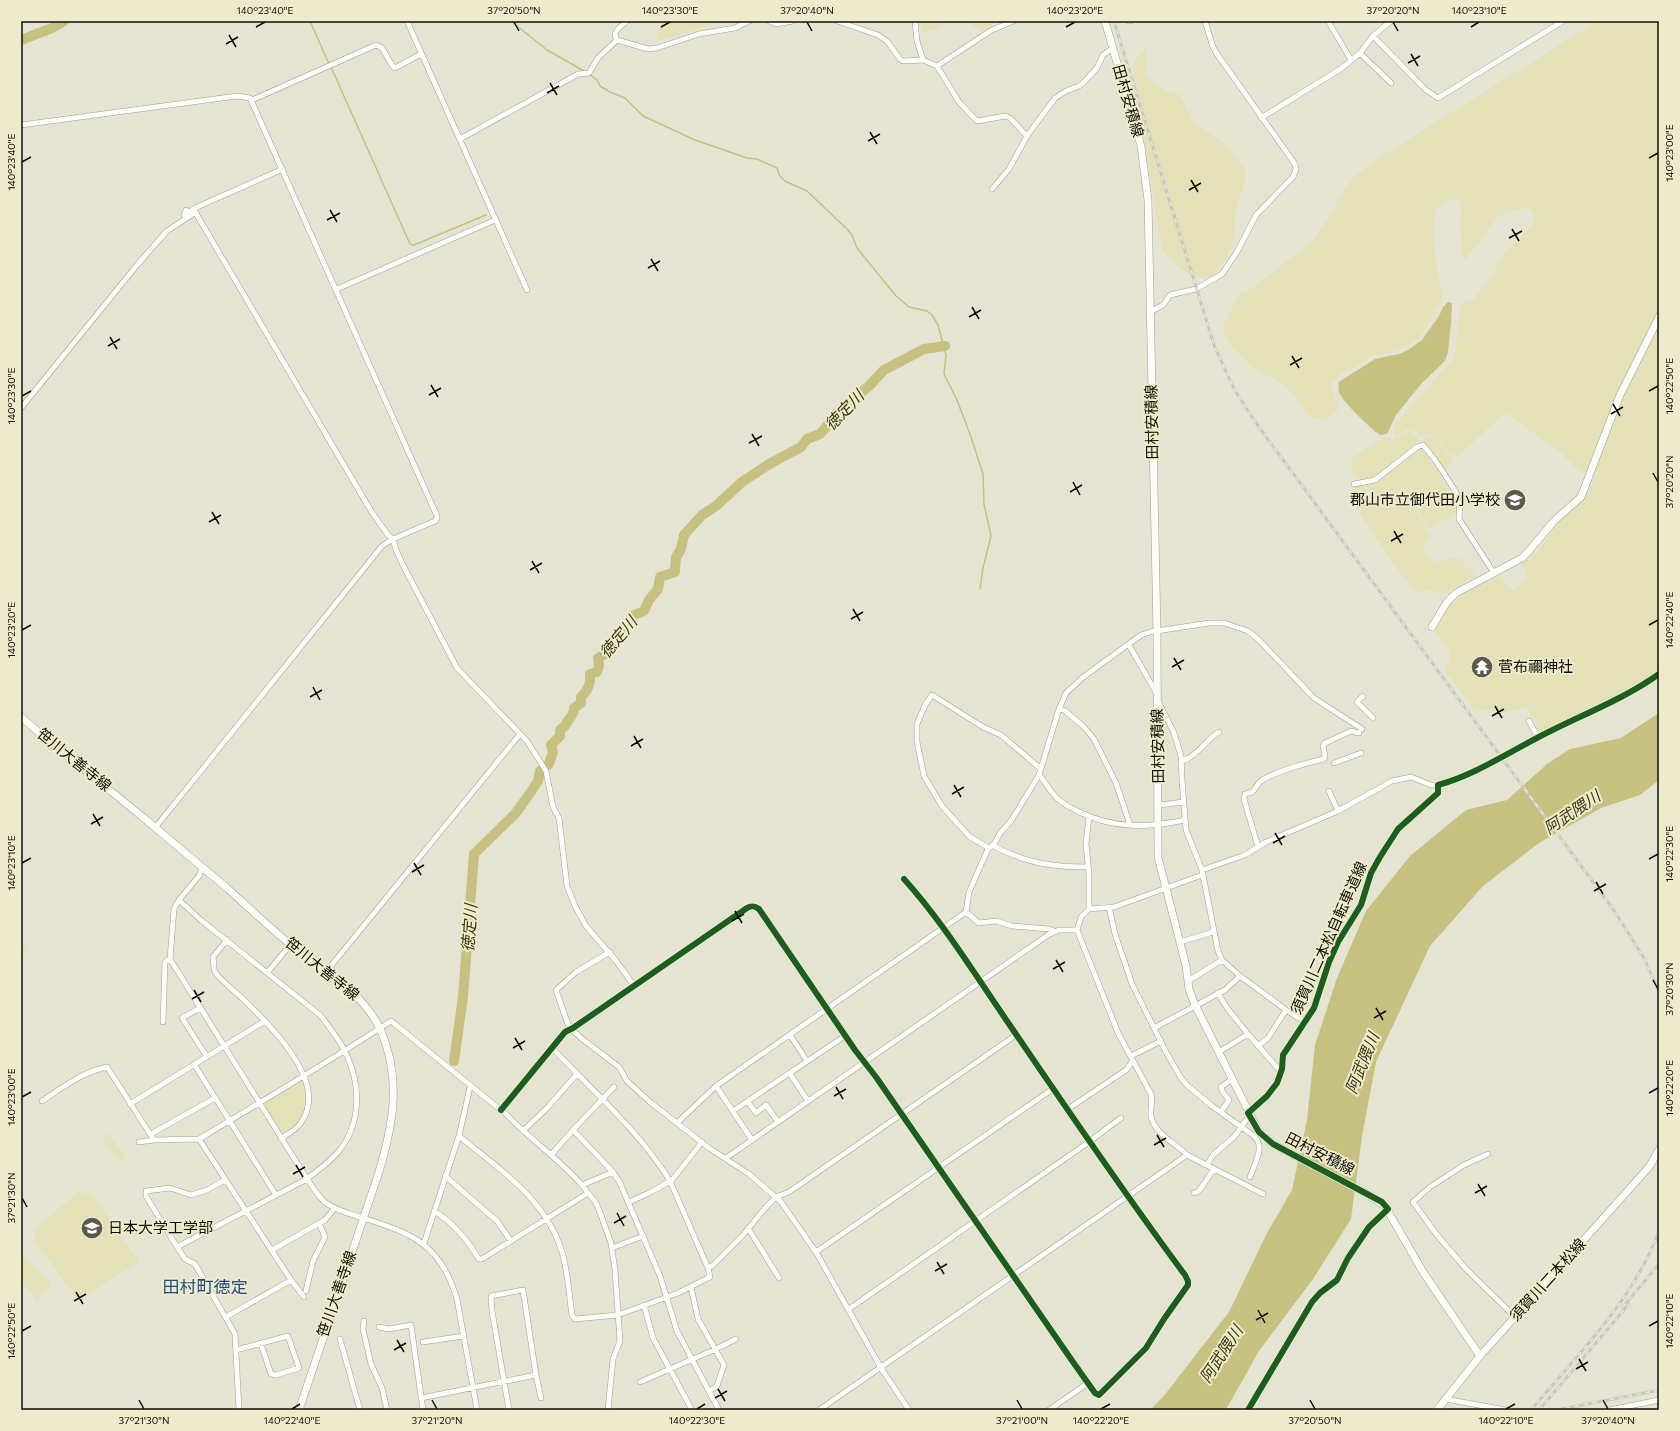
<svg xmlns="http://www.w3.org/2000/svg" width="1680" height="1431" font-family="Commissioner,'Noto Sans JP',sans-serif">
	<rect width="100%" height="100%" fill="#e5e4d3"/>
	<!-- green -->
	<path fill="#e4e1b8" d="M660,21H725L658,41Z
		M920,21H950L945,23L935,30L923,33Z
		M968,21H997L983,30L972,26Z
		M1598,21H1659V668L1651,675L1609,699L1545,731L1539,730L1535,720L1525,707L1506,713L1496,710L1475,711L1447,673L1445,666L1450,661V653L1435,632C1451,595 1466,592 1500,576L1512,591L1528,578L1521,563L1537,552L1557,525L1588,494L1595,476L1577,469L1560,452L1507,414L1502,415L1459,456L1452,455L1434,434H1427L1423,437L1419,436L1414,429L1405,430L1396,436L1393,432L1398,421L1454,358L1460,309L1465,301L1473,300L1493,273L1505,253L1533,225L1535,216L1530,208H1521L1499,216L1466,259L1463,258L1460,228L1461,206L1457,198C1452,200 1442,202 1438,207C1426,223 1439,280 1443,298L1419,339L1403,348L1392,352L1371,355L1358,365L1338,376L1332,384V390L1337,403L1338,411L1323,420L1308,415L1299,401L1285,386L1249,364L1233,348L1222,328L1239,293L1248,291L1312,242L1352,179L1374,161Z
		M1146,51C1146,57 1144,64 1145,70C1147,86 1168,91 1180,95L1194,124L1225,143L1245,169V183L1238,201L1235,217V233L1230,250L1225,260L1211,277L1199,278L1182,270L1162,251L1149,168L1133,80L1134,63L1141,52Z
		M1411,431L1420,440L1379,473L1366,480L1356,479L1351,468V459L1379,440L1394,438Z
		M1429,435H1433L1454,460L1444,469L1429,448L1423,442V439Z
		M1420,447L1452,494L1456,513L1429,529L1408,495L1403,490L1384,502L1376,494L1371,497L1366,485L1372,483Z
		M1357,484L1364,486L1371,499L1377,497L1384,504L1403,492L1408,497L1432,537L1422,546L1435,564L1452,557L1461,558L1466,568H1470L1475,576L1444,594L1430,590L1415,593L1373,535L1356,507L1355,485Z
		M21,942L29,948L21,957Z
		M303,1080C310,1104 306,1123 282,1135L263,1104Z
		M109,1133L124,1155L122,1156L125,1159L121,1162L119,1158L117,1159L102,1138Z
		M79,1192L92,1194L139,1262L78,1300L36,1243L34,1229Z
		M21,1254L52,1284L37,1301L21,1280Z"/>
	<!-- water -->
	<path fill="#c6c180" d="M1448,302L1452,303L1451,323L1448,352L1445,361L1421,384L1396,415L1387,434L1380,435C1371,429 1345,404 1340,394C1338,391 1338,386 1339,382L1375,359L1399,354L1408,350L1422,340L1439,316L1443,307Z
		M1659,713V780L1640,795L1601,808L1539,843L1483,886L1430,946L1376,1062L1362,1136L1351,1219L1313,1279L1259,1351L1228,1406L1225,1410H1150L1163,1397L1229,1312L1267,1233L1292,1190L1307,1120L1315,1045L1337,978L1366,911L1410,856L1466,810L1507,800L1547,764L1570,749L1621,738Z"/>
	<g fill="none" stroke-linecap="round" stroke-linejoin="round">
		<!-- stream -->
		<path stroke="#c6c180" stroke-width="1.5" d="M310,21L329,64
			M511,21L547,50L584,71
			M331,67L410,244L414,245L486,215
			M589,74L597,80L600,86L610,92L625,98L643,116L695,140L747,158L757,159L777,168L779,175L785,181L807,191L848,230L852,235L857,248L896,296L909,307L927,311L932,315L938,325L946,355L944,374L957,400L971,437L983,474L984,504L991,536L983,568L980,589"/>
		<!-- river -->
		<path stroke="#c6c180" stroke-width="10" d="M21,40L52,28L64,21
			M454,1061L463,997L474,854L515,814L528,796L538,781L540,771L549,764L553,752L551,745L560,736V730L565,726C567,720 575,715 574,708L581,703V697C588,690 591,684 590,674L597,672L599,666L598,658L610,651L613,646L622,634L632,616L644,611L649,600L658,589L660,577L675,572L676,557L681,549L684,535L702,515L716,506L742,482L771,463L801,447L807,439L820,434L843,407L869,386L884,370L924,349L945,346"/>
		<!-- street casing -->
		<g stroke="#a09f92" stroke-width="6">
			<path id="street" d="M407,21L527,290
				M769,21L776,24L793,21
				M837,21L878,35L887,41L900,59L903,61L923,60
				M915,21L917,41L923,60L937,66L959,102L976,120L978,121L1005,116L1010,118L1027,136
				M1129,21H1131
				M1328,21L1351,60
				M1373,36L1426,90L1438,98L1563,21
				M617,40L648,49L657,48L699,34L735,28L749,21
				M1360,53L1391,83
				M937,66L990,31L1013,21
				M252,100L376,45L382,48L392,65L395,68L421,54
				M1261,118L1342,68L1360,53L1373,36L1391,21
				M21,125L237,96L250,98L437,516V518L435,521L393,539L382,546L155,828
				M460,139L578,74L589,73L598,58L617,40C611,31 621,27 627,21
				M992,189L1009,169L1027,136L1055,98L1066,91L1079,86L1084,82L1097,68L1103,55L1113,48
				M186,210L184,215L197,207L283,169
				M194,210L371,511L388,535L393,539L396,550L405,569L457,668L527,741L546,771L553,807L559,818L567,886L575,906L586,926L617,962L634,986
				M337,289L495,220
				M1150,312L1163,305L1170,295L1196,289L1222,274L1237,252L1256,215L1293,177L1296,169L1295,164L1217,54L1213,47L1205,21
				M21,408L137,265L167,231L193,214
				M1354,484L1375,480L1417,447L1423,445L1435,460L1454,489L1460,501L1459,519L1494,573
				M1129,645L1157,694
				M1363,696L1357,702L1373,718
				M1059,709L1064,710L1084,727L1094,739L1116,783L1130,825
				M1529,721L1538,737
				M1182,761C1198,756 1205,740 1219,732
				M1334,763L1361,753
				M1039,775C1046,782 1050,792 1058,799C1064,805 1072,808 1079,812C1115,829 1147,828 1185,820
				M1329,791L1338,811
				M1159,805L1184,802
				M992,845C1024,863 1053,867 1088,867
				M1258,847L1244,799L1245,794C1258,792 1253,787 1261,781C1273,772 1310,762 1324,759L1325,756L1323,746L1325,743L1351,731L1359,733
				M989,848L970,837L942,806L924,776L917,742V724L925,705L932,695L983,727L1001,735L1041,769
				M202,867L199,876L179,900L202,921L320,1015C330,1028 341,1041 347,1056C361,1086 361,1124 339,1151C330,1162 318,1170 307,1179L177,1247L185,1259L195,1264L235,1334L239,1410
				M1202,870L1245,855L1266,842L1338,811L1392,781L1411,777L1431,785H1438
				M179,900L174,909L170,959L307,1179C313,1187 318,1197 326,1203C337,1211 351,1214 363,1218C414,1234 441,1245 457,1299L477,1410
				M1109,907L1115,934L1132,984L1166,1052L1181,1078L1187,1085L1212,1106L1254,1136C1266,1147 1254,1164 1250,1177
				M1089,909V874L1086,844L1089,817
				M1054,931L1049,929L1012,926L996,921L979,923L966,912L969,892L988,849L994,844L1001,832L1011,821L1039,775L1059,709L1066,693L1082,678L1141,635L1150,632L1209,623H1224L1248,631L1259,640L1314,698L1362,729
				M227,940L213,957C214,962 213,968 215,972C218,978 238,994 244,1000C271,1026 331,1084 300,1124C295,1130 288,1134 281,1139
				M1180,942L1213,932
				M610,952L576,972L556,990L569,1027L581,1038L619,1067L627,1081L650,1102L709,1148L749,1174L781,1202L816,1252L881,1368L909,1410
				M326,972L520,734
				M267,973L290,945
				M1240,976L1286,1010L1305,1022
				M1188,981L1222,960
				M1218,993L1227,1008L1248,1034L1219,1052
				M200,1008L182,1018L207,1057
				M163,1022L165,962L170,959
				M1154,1028L1225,990L1240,976L1222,960L1218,951L1202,870L1186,830L1182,780L1181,756L1174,733L1159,703
				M1248,1034L1281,1072
				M790,1035L807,1061
				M1258,1046L1268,1038L1286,1010
				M1131,1056L1161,1041
				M194,1064L276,1195
				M790,1074L808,1101
				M716,1086L752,1140
				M42,1101C62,1088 82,1072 107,1067L154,1140L199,1139L291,1280L304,1297
				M748,1102L756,1113L766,1105L778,1122
				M130,1104L265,1021
				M1068,1109L1126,1070L1133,1061
				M501,1110L565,1032L573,1028L747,908C752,905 755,906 759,909L855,1050L876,1077L1073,1362L1095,1393L1099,1395L1146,1348L1164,1319L1188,1285V1281L1185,1275C1123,1192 1065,1106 1007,1021C974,973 942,921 904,879
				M733,1111L845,1036
				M1221,1112L1229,1100L1222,1091L1221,1087L1232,1079
				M677,1123L716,1086L726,1079L966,912
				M573,1130L613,1172L620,1183L660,1276L677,1331L719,1410
				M523,1131L547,1108L577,1074
				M151,1134L215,1098
				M459,1136L470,1087
				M199,1139C263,1101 328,1062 391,1021L507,1115C531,1140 559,1159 582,1185
				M139,1142L154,1140
				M1488,1154L1464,1165L1430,1187L1413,1202L1437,1235L1467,1270L1515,1317
				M551,1155L573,1130L614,1087
				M1187,1155L1263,1194
				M726,1158L1048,935L1059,930H1077
				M1207,1165L1213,1155L1234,1137L1246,1120L1250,1117
				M445,1176L497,1221L511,1241
				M1194,1193L1199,1191L1214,1169
				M629,1202L651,1192L672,1180L702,1142
				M434,1211C454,1223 467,1239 479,1259H482L588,1193
				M748,1228L779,1278
				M424,1243L459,1136C499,1169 546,1199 562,1252C568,1272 569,1294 572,1315L575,1319L618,1315L678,1293L710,1277L708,1268L670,1181C640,1132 592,1090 552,1048
				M177,1247L146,1196V1191L170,1188L191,1195L207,1190L225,1180
				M612,1248L643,1236
				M272,1250L325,1220L335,1208
				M816,1252L1054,1088
				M708,1268L712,1266L742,1236L766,1207L776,1197L789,1192L1016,1035
				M691,1287L698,1319L724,1365L717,1386L709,1391
				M306,1291L313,1261L325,1237L319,1223
				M644,1305L653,1338L692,1410
				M849,1309L1086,1144L1121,1118
				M226,1317L291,1280
				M364,1321L363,1329L371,1364L382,1388L387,1410
				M379,1327L389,1329L411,1325L423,1410
				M340,1339L360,1410
				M423,1342L464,1336
				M236,1350L288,1336L299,1368L276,1375L271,1374L261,1344
				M640,1382L716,1349L736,1339
				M421,1398L536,1375L541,1398
				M1445,1399L1506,1410
				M509,1410L492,1311L491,1296L523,1290L536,1375
				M608,1410L613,1359L620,1341L615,1270L611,1243L601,1215L596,1203L582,1185L613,1172
				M819,1410L1187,1155C1176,1143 1154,1134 1151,1116C1150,1108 1153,1101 1151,1094L1119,1035L1077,930L1081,917L1089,909L1114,907L1202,875
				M1049,1410L1088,1383
				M1609,1410L1659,1400"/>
		</g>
		<!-- secondary casing -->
		<g stroke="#a09f92" stroke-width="8">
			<path id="secondary" d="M1105,21L1141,146L1148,200L1157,631L1158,857L1186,966L1189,989L1195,1005L1259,1132L1273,1144L1369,1195L1385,1206L1423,1272L1480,1356
				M1432,627L1447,602L1456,593L1522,558L1528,552L1554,521L1581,497L1620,395L1659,317
				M21,717C61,752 104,785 145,819C172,842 200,865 227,888C248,907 269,927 291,945C322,970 364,992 381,1031C402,1080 393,1126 378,1175L299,1410
				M1437,1410L1480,1356L1649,1167L1659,1150"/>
		</g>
		<!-- street -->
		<use href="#street" stroke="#fbfbf8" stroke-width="5"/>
		<!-- secondary -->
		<use href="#secondary" stroke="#fbfbf8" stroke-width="7"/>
		<!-- rail casing -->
		<g stroke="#c8c8c3" stroke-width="3">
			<path id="rail" d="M1114,21L1214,345L1234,389L1256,423L1615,912L1644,958L1659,992
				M1623,1307L1659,1264
				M1531,1410C1578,1354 1633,1301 1659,1231
				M1539,1410L1629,1304
				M1557,1410L1659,1390"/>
		</g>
		<!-- rail -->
		<use href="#rail" stroke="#edebcb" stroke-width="1.5" stroke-dasharray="4.5" stroke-linecap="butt"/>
		<!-- cycleway casing -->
		<g stroke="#edebcb" stroke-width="8">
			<path id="cycleway" d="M501,1110L565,1032L573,1028L747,908C752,905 755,906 759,909L855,1050L876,1077L1073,1362L1095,1393L1099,1395L1146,1348L1164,1319L1188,1285V1281L1185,1275C1123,1192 1065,1106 1007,1021C974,973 942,921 904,879
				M1248,1410L1312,1302L1320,1293L1337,1280L1348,1258L1369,1227L1388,1209L1382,1202L1369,1195L1273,1144L1259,1132L1248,1113L1267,1096L1277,1083L1282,1069L1283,1055L1314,1008L1329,962L1338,942L1361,905L1371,873L1380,857L1398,829L1438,793V785C1474,775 1504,755 1537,738C1578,716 1621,701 1659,674"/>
		</g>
		<!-- cycleway -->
		<use href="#cycleway" stroke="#1b5e20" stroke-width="6"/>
	</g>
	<!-- ticks -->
	<path fill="none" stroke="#0f0e04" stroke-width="1.5" d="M514,22L519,31M807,22L812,31M1393,22L1398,31M256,27L265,22M661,27L670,22M1066,27L1075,22M1471,27L1479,22M229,35L236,47M226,44L238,37M1411,54L1418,66M1408,63L1420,56M550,83L557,95M547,93L559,86M870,132L877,144M868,141L880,134M1649,158L1658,153M22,162L31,157M1191,180L1198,192M1189,190L1201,183M330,210L337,222M327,220L340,213M1512,229L1519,241M1509,238L1522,231M651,259L658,271M648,268L660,261M972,307L979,319M969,317L981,310M110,337L117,349M108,346L120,339M1292,356L1299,368M1290,365L1302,358M431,385L438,397M1649,391L1658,386M429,395L441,388M22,396L31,391M1613,404L1620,416M1611,414L1623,407M752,434L759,446M749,443L762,436M1653,473L1658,482M1073,482L1080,495M1070,492L1082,485M212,512L219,524M209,522L221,515M1394,531L1401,543M1391,541L1403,534M532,561L539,573M530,570L542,563M853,609L860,621M851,619L863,612M1649,625L1658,620M22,630L31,625M1174,658L1181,670M1172,667L1184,660M313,687L320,700M310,697L322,690M1495,706L1502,718M1492,716L1504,709M634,736L641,748M631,746L643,739M954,785L961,797M952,794L964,787M93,814L100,826M91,824L103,817M1275,833L1282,845M1273,843L1285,836M1649,859L1658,854M22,863L31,858M414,863L421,875M412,872L424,865M1596,882L1603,894M1594,891L1606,884M735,911L742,923M732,921L744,914M1056,960L1063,972M1053,969L1065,962M1653,980L1658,989M194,990L201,1002M192,999L204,992M1376,1008L1383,1020M1374,1018L1386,1011M515,1038L522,1050M513,1048L525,1041M836,1087L843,1099M1649,1093L1658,1088M834,1096L846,1089M22,1097L31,1092M1157,1135L1164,1147M1154,1145L1166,1138M296,1165L303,1177M293,1174L305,1167M1478,1184L1485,1196M1475,1193L1487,1186M22,1198L27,1207M617,1213L624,1226M614,1223L626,1216M937,1262L944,1274M935,1271L947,1264M76,1292L83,1304M74,1301L86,1294M1258,1310L1265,1323M1256,1320L1268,1313M1649,1326L1658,1321M22,1331L31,1326M397,1340L404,1352M394,1350L406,1343M1579,1359L1586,1371M1576,1369L1588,1362M718,1389L725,1401M715,1398L727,1391M139,1400L144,1409M432,1400L437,1409M1017,1400L1022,1409M1310,1400L1315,1409M1603,1400L1608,1409M292,1409L300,1404M697,1409L705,1404M1101,1409L1110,1404M1506,1409L1515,1404"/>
	<!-- icons -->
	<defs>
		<g id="school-disc" transform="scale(1.15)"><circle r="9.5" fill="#5a594c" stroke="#edebcb"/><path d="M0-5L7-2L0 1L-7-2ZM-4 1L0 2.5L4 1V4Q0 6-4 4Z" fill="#fff"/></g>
		<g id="temple-disc" transform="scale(1.15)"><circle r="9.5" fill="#5a594c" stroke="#edebcb"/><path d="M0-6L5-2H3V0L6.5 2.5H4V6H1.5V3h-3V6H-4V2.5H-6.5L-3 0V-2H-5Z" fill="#fff"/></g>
		<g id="university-disc" transform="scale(1.15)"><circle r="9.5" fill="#5a594c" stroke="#edebcb"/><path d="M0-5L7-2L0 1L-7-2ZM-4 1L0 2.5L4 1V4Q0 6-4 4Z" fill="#fff"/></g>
	</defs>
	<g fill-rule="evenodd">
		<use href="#school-disc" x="1515" y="500"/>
		<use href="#temple-disc" x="1482" y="667"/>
		<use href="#university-disc" x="92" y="1228"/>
	</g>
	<g text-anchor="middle" stroke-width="4" stroke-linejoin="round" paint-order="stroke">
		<!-- street labels -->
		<g font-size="15" fill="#0f0e04" stroke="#edebcb">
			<text transform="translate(1128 101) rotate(74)" y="5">田村安積線</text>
			<text transform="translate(1152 422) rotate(-91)" y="5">田村安積線</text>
			<text transform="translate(1158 746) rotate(-91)" y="5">田村安積線</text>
			<text transform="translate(74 760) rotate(39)" y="5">笹川大善寺線</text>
			<text transform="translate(1329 938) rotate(-66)" y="5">須賀川二本松自転車道線</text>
			<text transform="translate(322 969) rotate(39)" y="5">笹川大善寺線</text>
			<text transform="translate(1320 1154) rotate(27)" y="5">田村安積線</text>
			<text transform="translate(1548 1280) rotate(-48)" y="5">須賀川二本松線</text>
			<text transform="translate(337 1294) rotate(-71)" y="5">笹川大善寺線</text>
		</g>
		<!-- poi labels -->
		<g font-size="15" fill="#0f0e04" stroke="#edebcb" text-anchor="start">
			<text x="1500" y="505" text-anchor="end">郡山市立御代田小学校</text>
			<text x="1498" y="672">菅布禰神社</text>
			<text x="108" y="1233">日本大学工学部</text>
		</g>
		<!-- water labels -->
		<g font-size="16" font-style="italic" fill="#38350f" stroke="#edebcb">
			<text transform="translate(844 410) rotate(-46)" y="6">徳定川</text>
			<text transform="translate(618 637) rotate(-50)" y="6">徳定川</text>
			<text transform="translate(1572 812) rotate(-34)" y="6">阿武隈川</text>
			<text transform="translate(469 928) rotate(-86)" y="6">徳定川</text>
			<text transform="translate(1362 1063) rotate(-68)" y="6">阿武隈川</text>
			<text transform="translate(1221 1354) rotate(-57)" y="6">阿武隈川</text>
		</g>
		<!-- quarter labels -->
		<g font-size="17" fill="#204b80" stroke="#edebcb">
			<text x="205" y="1293">田村町徳定</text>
		</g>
	</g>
	<!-- border -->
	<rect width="1680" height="1431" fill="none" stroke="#edebcb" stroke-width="44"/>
	<rect x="22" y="22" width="1636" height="1387" fill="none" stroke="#0f0e04" stroke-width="1.5"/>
	<g font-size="10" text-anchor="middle" fill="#0f0e04">
		<text x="265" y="14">140°23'40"E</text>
		<text x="514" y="14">37°20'50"N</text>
		<text x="670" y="14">140°23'30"E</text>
		<text x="807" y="14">37°20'40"N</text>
		<text x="1075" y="14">140°23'20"E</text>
		<text x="1393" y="14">37°20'20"N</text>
		<text x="1479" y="14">140°23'10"E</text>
		<text transform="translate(1669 153) rotate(-90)" y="4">140°23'00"E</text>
		<text transform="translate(11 162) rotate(-90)" y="4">140°23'40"E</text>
		<text transform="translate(1669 386) rotate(-90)" y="4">140°22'50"E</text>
		<text transform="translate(11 396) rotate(-90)" y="4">140°23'30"E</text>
		<text transform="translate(1669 482) rotate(-90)" y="4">37°20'20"N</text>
		<text transform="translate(1669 620) rotate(-90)" y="4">140°22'40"E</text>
		<text transform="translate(11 630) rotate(-90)" y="4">140°23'20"E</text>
		<text transform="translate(1669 854) rotate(-90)" y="4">140°22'30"E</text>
		<text transform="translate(11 863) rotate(-90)" y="4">140°23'10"E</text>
		<text transform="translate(1669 989) rotate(-90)" y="4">37°20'30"N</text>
		<text transform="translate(1669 1088) rotate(-90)" y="4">140°22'20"E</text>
		<text transform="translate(11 1097) rotate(-90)" y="4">140°23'00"E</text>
		<text transform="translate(11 1198) rotate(-90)" y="4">37°21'30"N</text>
		<text transform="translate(1669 1321) rotate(-90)" y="4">140°22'10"E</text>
		<text transform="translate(11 1331) rotate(-90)" y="4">140°22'50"E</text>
		<text x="144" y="1424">37°21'30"N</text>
		<text x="292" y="1424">140°22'40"E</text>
		<text x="437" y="1424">37°21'20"N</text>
		<text x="697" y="1424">140°22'30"E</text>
		<text x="1022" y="1424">37°21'00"N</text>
		<text x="1101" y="1424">140°22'20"E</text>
		<text x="1315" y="1424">37°20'50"N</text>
		<text x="1506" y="1424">140°22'10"E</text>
		<text x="1608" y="1424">37°20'40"N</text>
	</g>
</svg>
